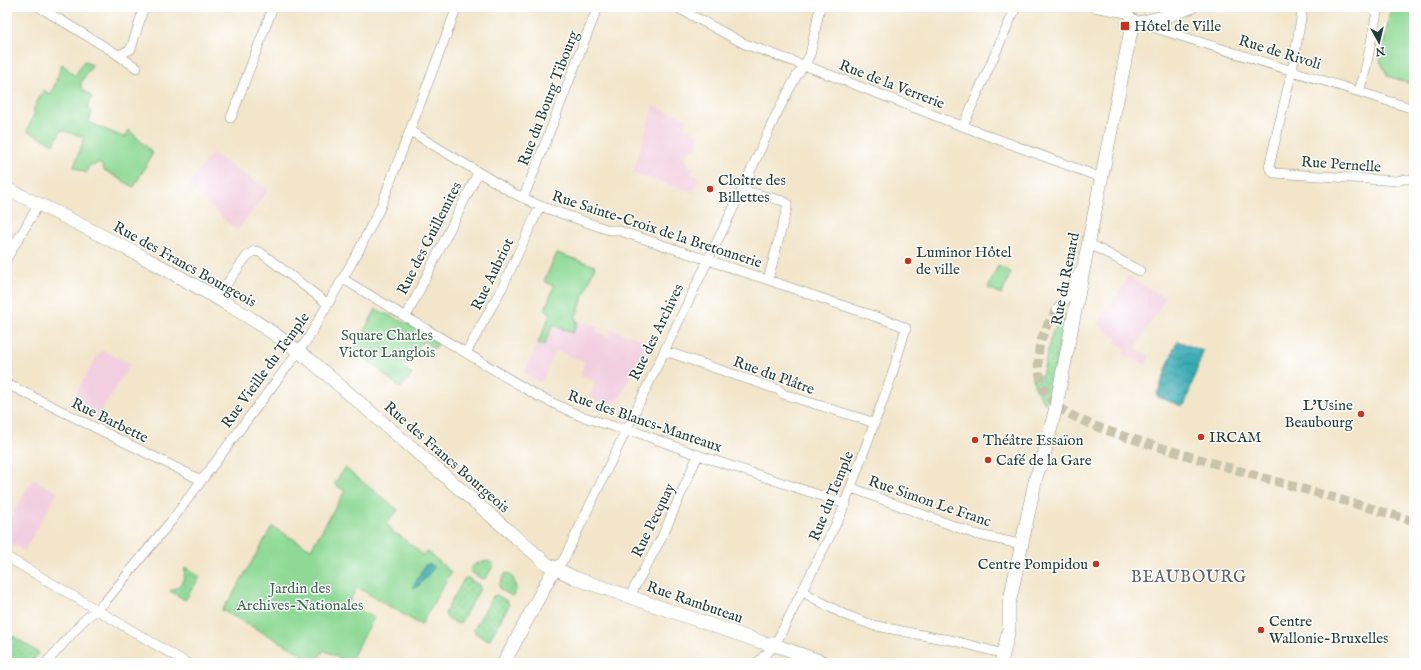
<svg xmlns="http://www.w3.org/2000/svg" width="1421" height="670" font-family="'IM FELL English',serif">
	<defs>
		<pattern id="grass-dots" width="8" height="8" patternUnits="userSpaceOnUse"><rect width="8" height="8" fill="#8ed995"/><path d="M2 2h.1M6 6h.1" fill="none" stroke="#7abb81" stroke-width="1.8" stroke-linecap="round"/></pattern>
		<pattern id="water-waves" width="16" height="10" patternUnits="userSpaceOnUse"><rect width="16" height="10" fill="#39abb3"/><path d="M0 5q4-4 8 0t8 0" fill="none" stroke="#2f8c92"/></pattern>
	</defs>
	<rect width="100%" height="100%" fill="#fff"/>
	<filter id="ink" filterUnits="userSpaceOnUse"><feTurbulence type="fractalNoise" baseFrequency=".025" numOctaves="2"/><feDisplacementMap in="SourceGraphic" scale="8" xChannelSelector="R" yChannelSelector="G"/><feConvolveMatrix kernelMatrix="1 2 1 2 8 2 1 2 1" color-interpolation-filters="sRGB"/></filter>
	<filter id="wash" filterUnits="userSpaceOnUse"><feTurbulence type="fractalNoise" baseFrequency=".012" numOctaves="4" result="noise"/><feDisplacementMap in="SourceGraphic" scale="16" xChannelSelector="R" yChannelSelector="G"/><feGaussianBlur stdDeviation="0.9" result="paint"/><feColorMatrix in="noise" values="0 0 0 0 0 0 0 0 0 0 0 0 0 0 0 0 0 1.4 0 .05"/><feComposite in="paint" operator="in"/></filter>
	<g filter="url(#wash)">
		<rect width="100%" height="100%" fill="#f2e5ca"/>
		<!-- built -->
		<path fill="#f2cfe0" d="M653,106L688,119L684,129L699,133L696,148L689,150L685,156L688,164L695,167L691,174L698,176L694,192L633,173Z
			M212,153L268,190L237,231L188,185Z
			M1128,276L1165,298L1135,349L1149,356L1146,365L1123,355L1125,348L1114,342L1116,338L1097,324L1121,290Z
			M578,321L598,327L596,332L608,337L611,329L646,341L619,400L607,405L590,398L596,381L580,375L584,362L556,351L541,383L524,373L538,343L544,345L553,325L573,333Z
			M101,350L131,364L96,419L69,405Z
			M33,479L58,492L24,551L7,541V523Z"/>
		<!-- grass -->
		<path fill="url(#grass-dots)" stroke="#568b64" d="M1065,313L1050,392L1046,402L1044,403L1034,386L1033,375L1036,376L1042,375L1052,333Z
			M488,561L492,563L493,566L486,578L482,579L471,572L470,569L475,564Z
			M185,567L200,577L185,600L170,591C182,586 185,580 185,567Z
			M509,573C515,580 517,586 515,594L512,596L500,589L499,585L505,574Z
			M468,578L479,585L480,589L461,622L458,624L446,617L445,613L464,579Z
			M497,595L508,602L509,605L490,639L487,640L475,633L474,629L493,596Z
			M7,632L39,653L30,663H7Z"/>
		<!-- park -->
		<path fill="#8ed995" stroke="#568b64" d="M1391,7H1414V85L1388,76L1380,61Z
			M84,61L92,65L81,83V87L92,97L87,108L92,112L89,122L125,138L129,130L153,153L134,187L104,170L103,166L98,163L93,166L90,164L86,173L74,167L84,137L61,130L54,144L27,131L35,112L33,110L43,90L51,95L62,64L75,76Z
			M557,253L595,266L575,319L578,321L573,333L553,325L544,345L538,343L551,313L545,310L554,286L544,281Z
			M998,266L1011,272L1002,294L988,288Z
			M376,309L416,328L438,344L434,349L424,341L422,342L402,366L412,375L400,388L354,349Z
			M345,468L398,510L386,524L391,528L392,532L395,534L399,535L423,555L427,551L451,572L421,625L357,587L348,604L374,618L349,663L324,650L316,663H299L303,656L302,654L222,610L228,601H229L272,527L311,549L345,491L334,484Z"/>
		<!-- water -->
		<path fill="url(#water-waves)" stroke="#2c7474" d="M1178,341L1203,351V352L1185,404L1182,406L1158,397L1157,394L1176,343Z
			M429,564L432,565L434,568L417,588L413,587L425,565Z"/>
	</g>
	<g filter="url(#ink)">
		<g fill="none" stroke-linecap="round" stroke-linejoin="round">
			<!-- street-tunnel -->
			<path stroke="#c8c3ac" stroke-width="9" stroke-dasharray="9 4.5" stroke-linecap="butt" d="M1057,309C1052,317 1046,326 1043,335C1035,354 1037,380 1049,397C1066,421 1124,436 1152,445C1188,456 1224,466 1260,477C1311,491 1363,506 1414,521"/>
			<!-- street casing -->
			<g stroke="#88917f" stroke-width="10">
				<path id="street" d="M39,7L112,51L137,68
					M676,7L745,44L817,70L954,123L1102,178
					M1093,7L1126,13L1139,23L1414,109
					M1303,7L1292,70L1269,167L1274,173L1397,181L1404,179H1414
					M119,55L131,49L144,7
					M1359,91L1365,72L1378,7
					M231,118L273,7
					M963,126L1016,7
					M410,131L513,193L540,206L603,228L610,230H617L768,280L897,324L906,328L891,378L841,514L775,645L757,663
					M742,190L783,201L787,203V208L768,280
					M523,198C550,135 572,70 598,7
					M1088,243L1140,271
					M7,258L39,204
					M343,279L536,395L578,415L615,427L636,432L698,455L846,504
					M217,297L247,256L254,251L260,252L328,304
					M1057,309L1067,298L1079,271
					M406,317L478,173
					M665,351L779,390L783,394L866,420L874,424
					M466,353L502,288L540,206
					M7,384L201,480
					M852,488L975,534L1015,543H1023
					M7,557L187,663
					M556,569L564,559L742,190L775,117L797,75L804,66L810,55L820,7
					M803,592L843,614L872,625L937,638L951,640L1004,654
					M631,596L634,588L662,537L698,455
					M46,663L83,621L104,603L172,520L307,340L358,252L381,206L457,7"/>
			</g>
			<!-- secondary casing -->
			<g stroke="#88917f" stroke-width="14">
				<path id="secondary" d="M7,189C58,213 107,238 156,264C209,293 262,322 310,360L547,564L575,578L761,642L775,645L825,663
					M504,663L550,576L556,569
					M1001,663L1009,629V604L1036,477L1044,455L1055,411L1130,35L1133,27L1139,23L1167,16L1191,7"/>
			</g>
			<!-- street -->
			<use href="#street" stroke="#fff" stroke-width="9"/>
			<!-- secondary -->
			<use href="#secondary" stroke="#fff" stroke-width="13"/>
		</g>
	</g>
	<!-- markers -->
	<g fill="#c8321e" stroke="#fff" stroke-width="1.5">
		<rect x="1120" y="21" width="10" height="10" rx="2"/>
		<circle cx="710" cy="189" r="4"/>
		<circle cx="908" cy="261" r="4"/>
		<circle cx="1361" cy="414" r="4"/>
		<circle cx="1201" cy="437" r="4"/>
		<circle cx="975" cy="440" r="4"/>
		<circle cx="988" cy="460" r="4"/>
		<circle cx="1096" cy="564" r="4"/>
		<circle cx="1261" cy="630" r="4"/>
	</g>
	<g text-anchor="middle" stroke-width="3" stroke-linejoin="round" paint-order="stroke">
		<!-- poi labels -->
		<g font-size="15" fill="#1f3d34" stroke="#fff" text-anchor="start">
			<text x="1134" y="31">Hôtel de Ville</text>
			<text x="718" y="185">Cloître des<tspan x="718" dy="17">Billettes</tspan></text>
			<text x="916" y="257">Luminor Hôtel<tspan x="916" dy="17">de ville</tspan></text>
			<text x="1353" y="410" text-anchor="end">L'Usine<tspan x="1353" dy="17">Beaubourg</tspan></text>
			<text x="1209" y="442">IRCAM</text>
			<text x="983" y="445">Théâtre Essaïon</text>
			<text x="996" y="465">Café de la Gare</text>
			<text x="1088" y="569" text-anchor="end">Centre Pompidou</text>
			<text x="1269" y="626">Centre<tspan x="1269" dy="17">Wallonie-Bruxelles</tspan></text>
		</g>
		<!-- street labels -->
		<g font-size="15" fill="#1f3d34" stroke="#fff">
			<text transform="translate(1280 52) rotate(17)" y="5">Rue de Rivoli</text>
			<text transform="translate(892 84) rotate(21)" y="5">Rue de la Verrerie</text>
			<text transform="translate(548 98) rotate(-69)" y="5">Rue du Bourg Tibourg</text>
			<text transform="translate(1341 164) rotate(4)" y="5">Rue Pernelle</text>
			<text transform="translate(657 229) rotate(18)" y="5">Rue Sainte-Croix de la Bretonnerie</text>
			<text transform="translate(429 238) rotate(-63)" y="5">Rue des Guillemites</text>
			<text transform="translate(185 264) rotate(29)" y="5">Rue des Francs Bourgeois</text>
			<text transform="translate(492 274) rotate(-64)" y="5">Rue Aubriot</text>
			<text transform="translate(1065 279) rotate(-79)" y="5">Rue du Renard</text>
			<text transform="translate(656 332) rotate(-64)" y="5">Rue des Archives</text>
			<text transform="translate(265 370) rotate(-54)" y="5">Rue Vieille du Temple</text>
			<text transform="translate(774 375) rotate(20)" y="5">Rue du Plâtre</text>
			<text transform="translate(110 420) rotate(26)" y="5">Rue Barbette</text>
			<text transform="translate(645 421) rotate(19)" y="5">Rue des Blancs-Manteaux</text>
			<text transform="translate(447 457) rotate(41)" y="5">Rue des Francs Bourgeois</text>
			<text transform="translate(831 496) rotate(-68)" y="5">Rue du Temple</text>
			<text transform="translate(930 501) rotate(19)" y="5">Rue Simon Le Franc</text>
			<text transform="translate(653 520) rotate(-64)" y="5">Rue Pecquay</text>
			<text transform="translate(695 602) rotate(19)" y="5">Rue Rambuteau</text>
		</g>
		<!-- park labels -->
		<g font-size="15" fill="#3b644c" stroke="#fff">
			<text x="387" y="340">Square Charles<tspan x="387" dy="17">Victor Langlois</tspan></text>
			<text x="300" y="593">Jardin des<tspan x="300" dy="17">Archives-Nationales</tspan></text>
		</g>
		<!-- neighbourhood labels -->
		<g font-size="16" letter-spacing="1" fill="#5d6168" stroke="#fff">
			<text x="1189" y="582">BEAUBOURG</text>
		</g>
	</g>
	<!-- margin -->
	<rect width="1421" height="670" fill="none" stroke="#fff" stroke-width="24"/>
	<!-- north arrow -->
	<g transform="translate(1379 42) rotate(172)" stroke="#ffffff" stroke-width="3" paint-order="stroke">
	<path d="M0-3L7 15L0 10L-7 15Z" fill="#1f3d34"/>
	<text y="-6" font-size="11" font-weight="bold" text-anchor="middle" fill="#1f3d34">N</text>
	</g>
</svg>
